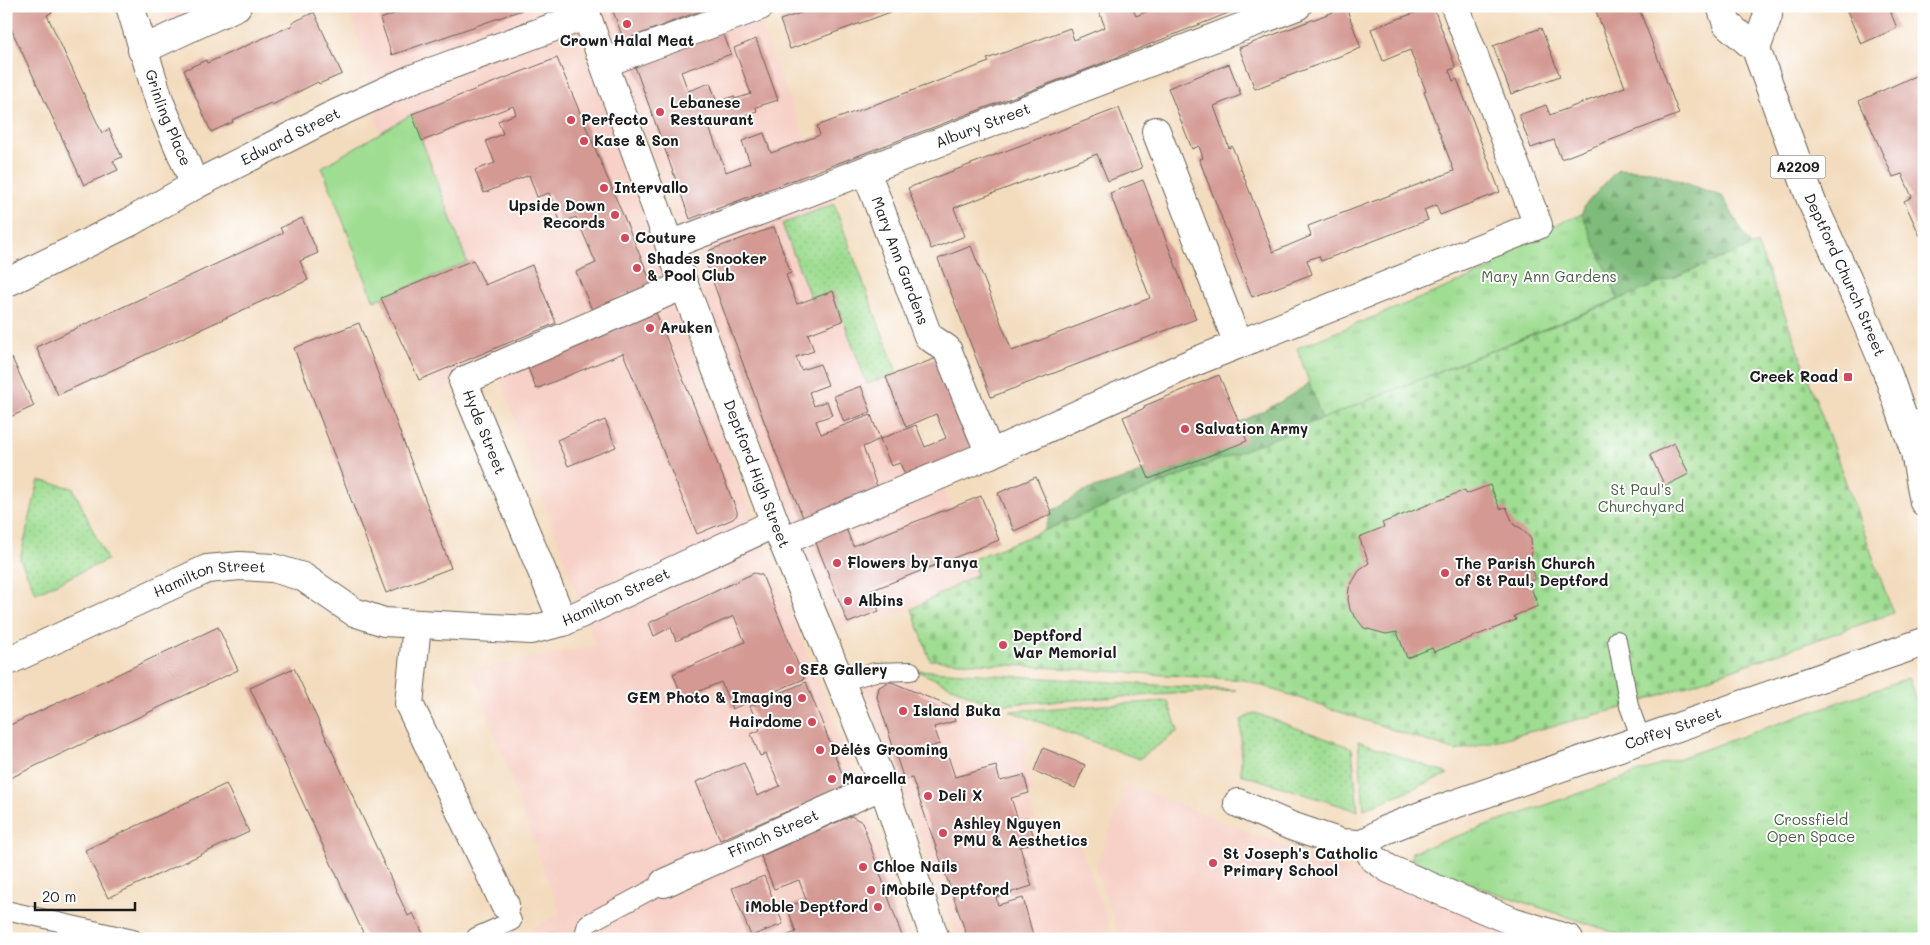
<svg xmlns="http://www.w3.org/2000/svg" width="1930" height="945" font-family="Mali,sans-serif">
	<defs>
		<pattern id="grass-dots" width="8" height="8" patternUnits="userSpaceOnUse" patternTransform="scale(1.25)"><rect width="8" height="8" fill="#9fdd92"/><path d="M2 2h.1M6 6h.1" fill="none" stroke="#88bd7d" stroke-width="1.8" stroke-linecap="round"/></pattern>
		<pattern id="forest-firs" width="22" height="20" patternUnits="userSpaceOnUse" patternTransform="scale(1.25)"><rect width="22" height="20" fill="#7fbc7c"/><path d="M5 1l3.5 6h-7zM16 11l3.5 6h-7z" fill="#679865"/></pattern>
		<pattern id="cemetery-stones" width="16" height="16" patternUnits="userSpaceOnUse" patternTransform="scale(1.25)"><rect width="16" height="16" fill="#9fdd92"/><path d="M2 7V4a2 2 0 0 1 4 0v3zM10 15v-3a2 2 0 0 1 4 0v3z" fill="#88bd7d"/></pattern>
		<pattern id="park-tufts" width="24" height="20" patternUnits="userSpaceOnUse" patternTransform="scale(1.25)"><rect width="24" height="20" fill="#9fdd92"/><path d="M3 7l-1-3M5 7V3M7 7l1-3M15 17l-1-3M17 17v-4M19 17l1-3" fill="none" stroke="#88bd7d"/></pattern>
	</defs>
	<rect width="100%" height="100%" fill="#fff"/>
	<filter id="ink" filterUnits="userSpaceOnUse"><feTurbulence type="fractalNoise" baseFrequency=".02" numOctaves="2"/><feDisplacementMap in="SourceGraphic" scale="10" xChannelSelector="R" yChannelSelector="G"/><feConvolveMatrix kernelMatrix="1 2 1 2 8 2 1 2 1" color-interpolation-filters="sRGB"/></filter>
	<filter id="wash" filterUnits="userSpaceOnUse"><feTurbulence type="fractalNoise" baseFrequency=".0096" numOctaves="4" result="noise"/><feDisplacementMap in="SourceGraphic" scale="20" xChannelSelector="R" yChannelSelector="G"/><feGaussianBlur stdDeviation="1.12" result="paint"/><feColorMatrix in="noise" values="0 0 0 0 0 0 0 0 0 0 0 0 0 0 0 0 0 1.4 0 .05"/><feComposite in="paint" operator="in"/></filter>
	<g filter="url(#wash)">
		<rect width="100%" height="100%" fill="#f3dcbe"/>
		<!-- built -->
		<path fill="#f7d1c7" d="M162,6H249L168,30Z
			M349,6H567L753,516L858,783L910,939H512L560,914L472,670L595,646L493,357L433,397L366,67Z
			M599,6H753L977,574L912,609L838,629L752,430Z
			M898,677L1032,743L1024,760L1034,793L1027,795L1035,820H1029L1035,842L1075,831L1114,939H957L864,687Z
			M1128,784L1350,872L1538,939H1121L1095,868Z"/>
		<!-- grass -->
		<path fill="url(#grass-dots)" stroke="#5e7c57" d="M834,204L897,373L867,384L833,292L811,299L782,224Z
			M39,480L73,488L107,560L36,593L20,559Z
			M915,670L1236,690L991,705Z
			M1168,701L1178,731L1139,759L1010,711Z
			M1255,713L1352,748L1358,811L1241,774V720Z
			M1358,741L1448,774L1364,809Z"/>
		<!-- forest -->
		<path fill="url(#forest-firs)" stroke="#4e6c4c" d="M1618,169L1651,171L1722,196L1767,274L1037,547L1053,510L1084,491L1131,477L1251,417L1280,402L1396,328L1568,255L1585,205Z"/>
		<!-- cemetery -->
		<path fill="url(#cemetery-stones)" stroke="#5e7c57" d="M1757,244L1793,336L1893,613L1629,706L1456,751L1245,680L930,660L912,609L977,574L971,560Z"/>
		<!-- park -->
		<path fill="url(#park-tufts)" stroke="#5e7c57" d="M1582,214L1618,299L1322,419L1297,348L1492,269L1486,253Z
			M1908,678L1924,720V811L1921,812L1924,821V939H1633L1479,887L1411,859L1412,852Z"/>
		<!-- pitch -->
		<path fill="#9fdd92" stroke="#5e7c57" d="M412,114L467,262L374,301L322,167Z"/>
		<g id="blocks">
			<!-- building -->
			<path fill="#d49993" d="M6,6H52L54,11L47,15L102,133L109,129L122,157L113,161L118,170L84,185L6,18Z
				M417,6H524L522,10L392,55L380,19Z
				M611,6H713L627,39L623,38Z
				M821,6H907L790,49L780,20Z
				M1105,6H1132L1136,16L1160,6H1246L1085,70L690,219L634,64L723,32L731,54L681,72L688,91L710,83L717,102L734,96L735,99L751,94L734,48L756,39L778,100L756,107L757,111L709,127L726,172L750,163L742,141L764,133L771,153L820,135L817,126L989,62L987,59L1070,28L1074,40L1105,27L1098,9Z
				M1433,6L1456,68L1449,70L1453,81L1457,79L1500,192L1440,215L1436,205L1424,210L1428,220L1321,261L1319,256L1307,260L1312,274L1252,297L1199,159L1203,158L1199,146L1192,149L1168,88L1229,64L1241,95L1214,106L1229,148L1232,146L1273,252L1311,236L1308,226L1454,171L1424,92L1426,91L1410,50L1383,61L1371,29Z
				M1594,6H1638L1679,114L1561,159L1554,140L1531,148L1519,115L1546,105L1550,115L1625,87Z
				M1845,6H1888L1897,28L1861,44Z
				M1346,7L1361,48L1255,89L1239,48Z
				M314,12L342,74L319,84L318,82L272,105L271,103L232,120L233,122L211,132L184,70L206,60L207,63L293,25L292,23Z
				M1541,28L1560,76L1511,94L1493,46Z
				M557,58L652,284L592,310L576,272L596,263L576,217L561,223L549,193L537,197L529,175L484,193L475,170L495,163L486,141L503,134L498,121L516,114L513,106L422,141L412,114Z
				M1924,72V234L1920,236L1904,201L1912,197L1902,174L1893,177L1859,101Z
				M1119,108L1142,168L1108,181L1097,154L954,208L965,236L931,249L908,188Z
				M1143,180L1196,319L991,397L938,259L971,246L1012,351L1150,298L1110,193Z
				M302,218L318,253L300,261L308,280L58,395L36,347L283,233L280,228Z
				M774,227L791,273L786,275L797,304L833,291L843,321L808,334L814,351L796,357L801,370L820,364L828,385L809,392L814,406L827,401L832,415L816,421L821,434L871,415L880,439L916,425L925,447L946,438L936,414L906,427L886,377L937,358L971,445L969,450L907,480L900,463L891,466L880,439L863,447L879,492L805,522L775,451L705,260L710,250Z
				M473,260L485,285L532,265L556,323L419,380L381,298Z
				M656,313L737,511V515L733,519L697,534L623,353L536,389L527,365Z
				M359,323L451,568L386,593L294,348Z
				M12,358L34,406L6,419V360Z
				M1219,375L1247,441L1149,479L1123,417L1145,408L1144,406Z
				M861,386L871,412L844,422L834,396Z
				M605,420L616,447L568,466L557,440Z
				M1674,443L1689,474L1665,486L1650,455Z
				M1036,477L1052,514L1014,531L998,493Z
				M1490,485L1500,509L1506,507L1514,525L1521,528L1531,539L1532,554L1528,561L1535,579L1529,582L1538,606L1514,616L1516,620L1434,652L1432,648L1407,658L1397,632L1386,634L1364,628L1350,610L1348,599L1349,588L1360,569L1369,563L1359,537L1384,527L1382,523L1465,490L1466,494Z
				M981,496L999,540L870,591L879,611L848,623L814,538L845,526L853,546Z
				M754,573L762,575L804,679L732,709L721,682L683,698L673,674L745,642L734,616L676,641L671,627L654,636L649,623Z
				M218,627L238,670L6,780V727Z
				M294,668L408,916L413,913L424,936L418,939H383L380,934L366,939L250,688Z
				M806,682L847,786L720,840L696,782L744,763L757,796L780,786L766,754L760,756L751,734L760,730L750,706Z
				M889,682L894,683L951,707L955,721L934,727L940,744L922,749L925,760L947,753L955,777L996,766L1000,781L1024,775L1029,793L1011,798L1019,823L1029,820L1035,842L1020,847L1032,886L996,897L998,905L1023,898L1034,939H968L912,778L904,780L877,697L879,687Z
				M1043,748L1085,765L1075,788L1034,771Z
				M226,784L249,832L108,898L85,850Z
				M851,816L862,822L903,939H778L796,932L787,907L806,900L799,880L774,889L761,856Z
				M764,876L783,924L751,936L732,888Z
				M548,933L567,937V939H547Z"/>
		</g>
	</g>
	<g filter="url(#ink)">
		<use href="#blocks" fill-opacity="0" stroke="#675f55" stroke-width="1"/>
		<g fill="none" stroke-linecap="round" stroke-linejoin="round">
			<!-- service casing -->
			<g stroke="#675f55" stroke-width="20">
				<path id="service" d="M1617,640L1629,706L1641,739
					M841,682L875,672L911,671
					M6,910L133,939
					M476,937L512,921L505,905
					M583,939L587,924L664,883"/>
			</g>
			<!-- minor casing -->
			<g stroke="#675f55" stroke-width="30">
				<g id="minor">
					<path id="s1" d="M130,6L160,103L195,185"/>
					<path d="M142,50L237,6"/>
					<path d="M604,63L760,6"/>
					<path d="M1156,131L1238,344"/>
					<path id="s2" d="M866,171L928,336L947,349L990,454"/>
					<path id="s3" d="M670,245L1297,6"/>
					<path d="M1907,429L1924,422"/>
					<path d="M783,541L990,454L1194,362L1538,225L1455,6"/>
					<path d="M563,622L463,381L684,285"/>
					<path d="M417,625L409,704L505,905"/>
					<path id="s4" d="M6,662L207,569L240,566L273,568L303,577L354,612L384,622L531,630L563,622L775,523"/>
					<path id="s5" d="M1238,803L1291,826L1341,843L1358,844L1365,843L1385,830L1423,815L1924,642"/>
					<path d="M1365,843L1373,858L1389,869L1512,921L1569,939"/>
					<path id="s6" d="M664,883L883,785"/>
				</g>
			</g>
			<!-- tertiary casing -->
			<g stroke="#675f55" stroke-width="30">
				<g id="tertiary">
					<path id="s7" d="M583,6L684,285L775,523L883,785L935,939"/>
					<path id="s8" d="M6,283L130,222L195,185L329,117L412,79L587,15"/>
				</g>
			</g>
			<!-- primary casing -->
			<g stroke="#675f55" stroke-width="30">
				<g id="primary">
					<path id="s9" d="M1721,6L1727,24L1756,49L1811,200L1860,307L1886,369L1915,452L1924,502"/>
					<path d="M1756,49L1768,15L1766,6"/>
				</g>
			</g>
			<!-- service -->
			<use href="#service" stroke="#fff" stroke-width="18"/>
			<!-- minor -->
			<use href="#minor" stroke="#fff" stroke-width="28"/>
			<!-- tertiary -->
			<use href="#tertiary" stroke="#fff" stroke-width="28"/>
			<!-- primary -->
			<use href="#primary" stroke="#fff" stroke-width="28"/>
		</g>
	</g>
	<!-- markers -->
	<g fill="#d1495b" stroke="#fff" stroke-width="2">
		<circle cx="627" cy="24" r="5"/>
		<circle cx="660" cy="112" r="5"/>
		<circle cx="571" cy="120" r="5"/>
		<circle cx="584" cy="141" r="5"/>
		<circle cx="604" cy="188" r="5"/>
		<circle cx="615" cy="215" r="5"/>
		<circle cx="625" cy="238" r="5"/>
		<circle cx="637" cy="268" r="5"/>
		<circle cx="650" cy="328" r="5"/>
		<rect x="1843" y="372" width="10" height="10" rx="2.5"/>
		<circle cx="1185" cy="429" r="5"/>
		<circle cx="837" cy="563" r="5"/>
		<circle cx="1445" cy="573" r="5"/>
		<circle cx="848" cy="601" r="5"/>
		<circle cx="1003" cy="645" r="5"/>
		<circle cx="790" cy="670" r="5"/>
		<circle cx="802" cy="698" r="5"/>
		<circle cx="903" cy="711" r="5"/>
		<circle cx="812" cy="722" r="5"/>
		<circle cx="820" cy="750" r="5"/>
		<circle cx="832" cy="779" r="5"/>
		<circle cx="928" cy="796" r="5"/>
		<circle cx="943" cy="833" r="5"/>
		<circle cx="1213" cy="863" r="5"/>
		<circle cx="863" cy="867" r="5"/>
		<circle cx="871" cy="890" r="5"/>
		<circle cx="878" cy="907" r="5"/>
	</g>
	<g text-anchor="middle" stroke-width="4" stroke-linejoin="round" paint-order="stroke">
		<!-- shield labels -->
		<rect fill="#fff" stroke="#606060" stroke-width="1" x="1770.5" y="155.5" width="55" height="23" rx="4"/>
		<g font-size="14" font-weight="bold" fill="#1c1c1c">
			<text x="1798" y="172">A2209</text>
		</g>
		<!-- poi labels -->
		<g font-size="15" font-weight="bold" fill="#1c1c1c" stroke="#fff" text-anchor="start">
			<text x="627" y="46" text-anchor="middle">Crown Halal Meat</text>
			<text x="670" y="108">Lebanese<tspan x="670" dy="17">Restaurant</tspan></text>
			<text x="581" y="125">Perfecto</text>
			<text x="594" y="146">Kase &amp; Son</text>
			<text x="614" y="193">Intervallo</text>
			<text x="605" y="211" text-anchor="end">Upside Down<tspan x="605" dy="17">Records</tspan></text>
			<text x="635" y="243">Couture</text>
			<text x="647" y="264">Shades Snooker<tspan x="647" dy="17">&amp; Pool Club</tspan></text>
			<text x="660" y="333">Aruken</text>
			<text x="1838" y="382" text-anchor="end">Creek Road</text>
			<text x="1195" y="434">Salvation Army</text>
			<text x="847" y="568">Flowers by Tanya</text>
			<text x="1455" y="569">The Parish Church<tspan x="1455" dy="17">of St Paul, Deptford</tspan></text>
			<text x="858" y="606">Albins</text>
			<text x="1013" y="641">Deptford<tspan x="1013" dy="17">War Memorial</tspan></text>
			<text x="800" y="675">SE8 Gallery</text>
			<text x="792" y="703" text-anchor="end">GEM Photo &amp; Imaging</text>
			<text x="913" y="716">Island Buka</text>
			<text x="802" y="727" text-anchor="end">Hairdome</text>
			<text x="830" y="755">Dėlės Grooming</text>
			<text x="842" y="784">Marcella</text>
			<text x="938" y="801">Deli X</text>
			<text x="953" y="829">Ashley Nguyen<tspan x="953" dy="17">PMU &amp; Aesthetics</tspan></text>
			<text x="1223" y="859">St Joseph's Catholic<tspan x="1223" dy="17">Primary School</tspan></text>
			<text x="873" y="872">Chloe Nails</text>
			<text x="881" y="895">iMobile Deptford</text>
			<text x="868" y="912" text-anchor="end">iMoble Deptford</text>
		</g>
		<!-- street labels -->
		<g font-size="15" fill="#1c1c1c" stroke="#fff">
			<text dy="5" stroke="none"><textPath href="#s1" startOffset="118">Grinling Place</textPath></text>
			<text dy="5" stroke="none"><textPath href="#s3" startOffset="335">Albury Street</textPath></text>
			<text dy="5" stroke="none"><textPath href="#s8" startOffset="320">Edward Street</textPath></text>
			<text dy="5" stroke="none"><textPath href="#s2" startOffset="96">Mary Ann Gardens</textPath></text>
			<text dy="5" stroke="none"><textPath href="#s9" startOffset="300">Deptford Church Street</textPath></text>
			<text transform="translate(484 432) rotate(68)" y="5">Hyde Street</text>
			<text dy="5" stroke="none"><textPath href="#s7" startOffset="499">Deptford High Street</textPath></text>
			<text dy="5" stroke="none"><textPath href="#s4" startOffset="222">Hamilton Street</textPath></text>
			<text dy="5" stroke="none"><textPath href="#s4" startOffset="651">Hamilton Street</textPath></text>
			<text dy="5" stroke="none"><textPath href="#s5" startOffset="464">Coffey Street</textPath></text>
			<text dy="5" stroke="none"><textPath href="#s6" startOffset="120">Ffinch Street</textPath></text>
		</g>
		<!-- park labels -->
		<g font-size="15" fill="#4a6045" stroke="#fff">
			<text x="1549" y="282">Mary Ann Gardens</text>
			<text x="1641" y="495">St Paul's<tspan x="1641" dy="17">Churchyard</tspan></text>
			<text x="1811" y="825">Crossfield<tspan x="1811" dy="17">Open Space</tspan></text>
		</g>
	</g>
	<!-- margin -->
	<rect width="1930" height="945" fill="none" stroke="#fff" stroke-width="25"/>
	<!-- scale -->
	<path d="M35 902v8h100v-8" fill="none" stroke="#1c1c1c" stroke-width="2.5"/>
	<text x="42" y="902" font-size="15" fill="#1c1c1c" stroke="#ffffff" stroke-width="4" paint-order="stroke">20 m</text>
</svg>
